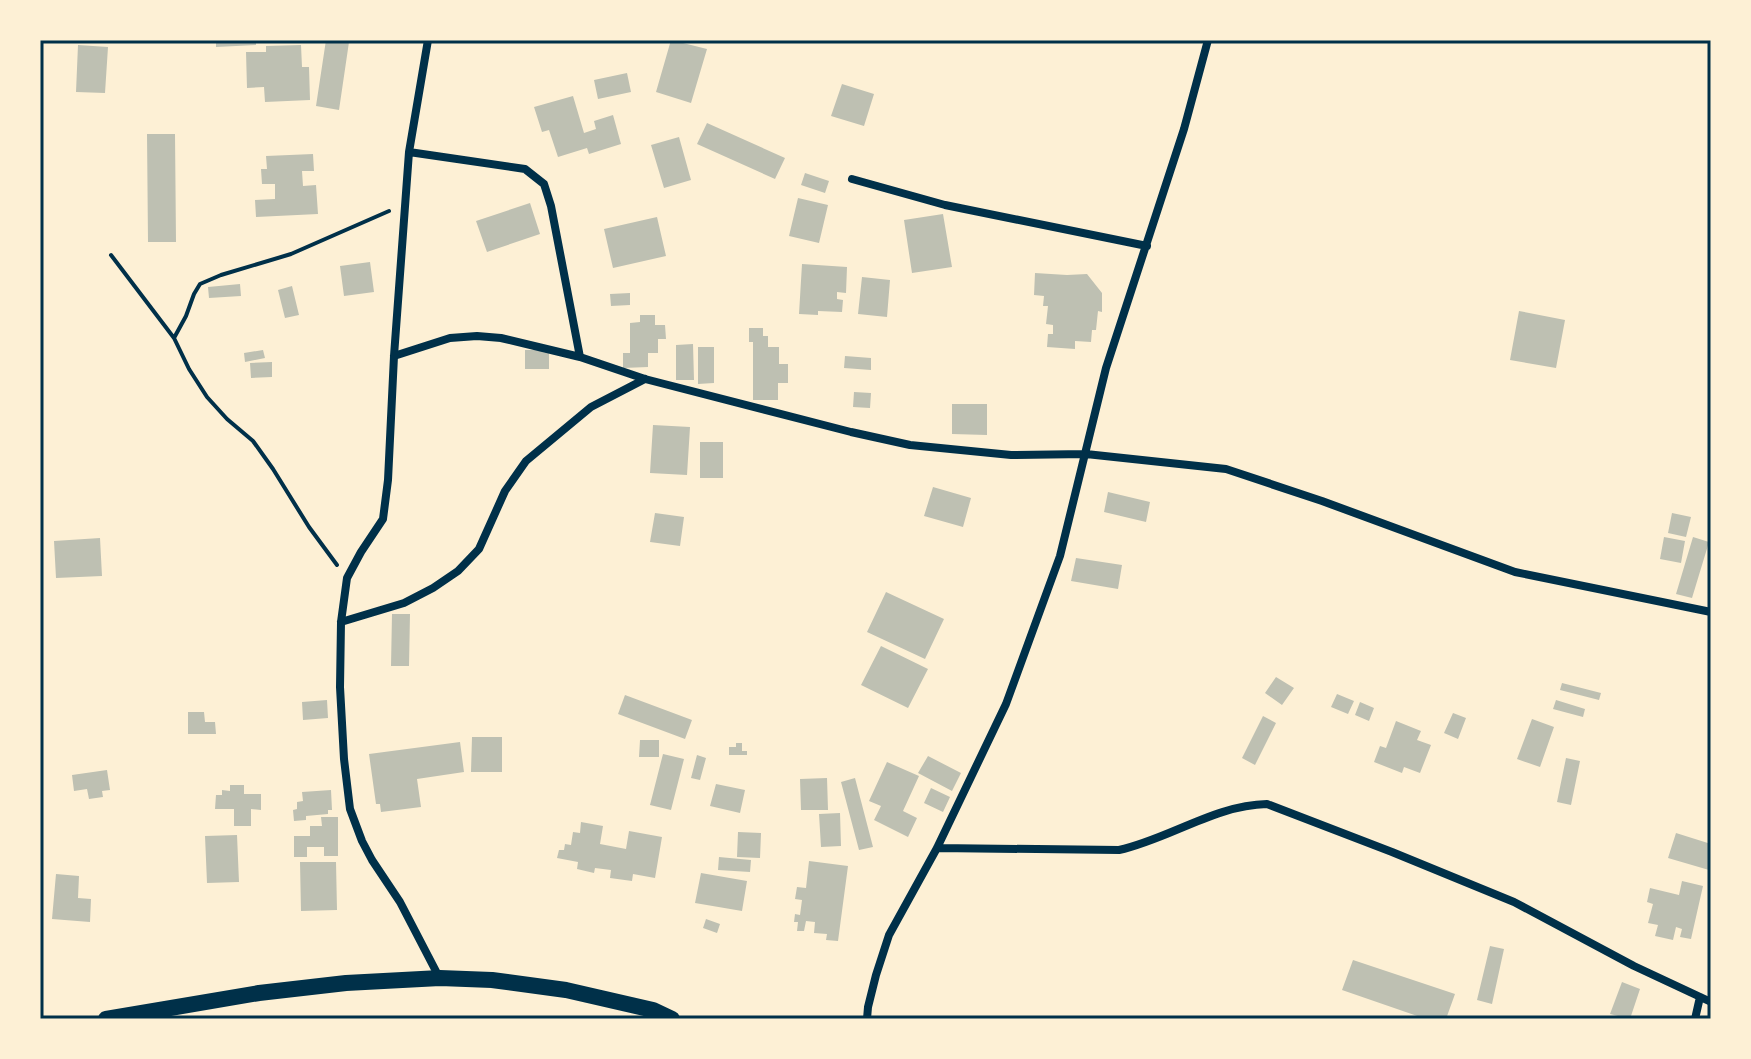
<svg xmlns="http://www.w3.org/2000/svg" width="1751" height="1059" font-family="'Source Sans 3',sans-serif">
	<rect width="100%" height="100%" fill="#fdf0d5"/>
	<!-- building -->
	<path fill="#bec0b2" d="M216,40H256V45L216,47Z
		M326,40L349,42L339,110L316,106Z
		M671,40L707,49L691,103L656,92Z
		M78,45L108,47L105,93L76,92Z
		M301,45L302,67H309L310,100L265,102L264,87L247,88L246,52H266V46Z
		M627,73L631,92L598,99L594,80Z
		M842,84L874,94L864,126L831,116Z
		M573,96L584,133L596,129L594,121L613,115L621,144L589,154L587,148L558,157L549,130L542,132L534,107Z
		M707,123L785,158L775,179L697,144Z
		M147,134H175L176,242H148Z
		M679,137L691,180L664,188L651,145Z
		M313,154L314,171H302L303,186L316,185L318,214L256,217L255,200L275,199V184H262L261,169H267L266,156Z
		M805,173L829,181L825,193L801,185Z
		M798,198L828,205L819,243L789,236Z
		M530,203L540,234L487,252L476,221Z
		M943,214L952,267L912,273L904,220Z
		M657,217L666,256L613,268L604,229Z
		M370,262L374,292L344,296L340,266Z
		M802,264L847,267L846,293L837,292V299L843,300L842,312L818,311V315L799,314Z
		M1035,273L1067,275L1087,274L1102,293V312L1098,311L1096,330H1092L1091,342L1075,341V349L1047,347L1048,334H1053V325L1046,324L1048,306H1043L1044,296L1034,295Z
		M862,277L890,280L887,317L858,314Z
		M240,284L241,296L209,298L208,287Z
		M292,286L299,315L285,318L278,290Z
		M630,293V305L611,306L610,294Z
		M1519,311L1565,320L1556,368L1510,360Z
		M640,315H655V325H665L666,339H658V353H648V367L623,368V353H630V323L640,322Z
		M749,328H763V336H768V347H779V364H788V383H778V400H753V342H749Z
		M693,344L694,380H676V345Z
		M698,347H714V383L698,384Z
		M263,350L265,358L245,362L244,353Z
		M525,350H549V369H525Z
		M845,356L871,358V370L844,368Z
		M272,362V377L251,378L250,363Z
		M854,392L871,393L870,408L853,407Z
		M952,404H987V435L952,434Z
		M653,425L690,427L687,475L650,473Z
		M700,442H723V478H700Z
		M933,487L971,498L963,527L924,516Z
		M1108,492L1150,502L1146,522L1104,512Z
		M655,513L684,517L680,546L650,542Z
		M1672,513L1691,517L1686,537L1668,533Z
		M1664,537L1685,541L1681,563L1660,559Z
		M1693,537L1709,542L1692,598L1676,594Z
		M100,538L102,576L56,578L54,541Z
		M1076,558L1122,565L1118,589L1071,581Z
		M886,592L944,619L925,659L867,632Z
		M392,614H410L409,666H391Z
		M881,646L928,669L908,708L861,685Z
		M1276,677L1294,688L1282,705L1265,693Z
		M1562,683L1601,693L1599,700L1560,690Z
		M1337,694L1354,701L1348,714L1331,707Z
		M625,695L692,720L685,739L618,714Z
		M327,700L328,718L303,720L302,702Z
		M1556,700L1585,709L1583,717L1553,709Z
		M1360,702L1374,708L1369,721L1355,715Z
		M188,712H204L205,722H215L216,734H188Z
		M1453,713L1466,718L1458,739L1444,733Z
		M1263,716L1276,723L1255,765L1242,758Z
		M1532,719L1554,727L1540,767L1517,759Z
		M1396,721L1421,731L1417,740L1431,745L1420,773L1404,767L1402,773L1374,762L1380,746L1386,748Z
		M472,737H502V772H471Z
		M640,740H659V757H639Z
		M460,742L464,772L417,779L421,807L381,812L380,804H376L369,754Z
		M736,743H742V751H747V755H729V747H736Z
		M663,754L684,759L671,810L650,805Z
		M697,755L706,758L700,780L691,778Z
		M928,756L961,773L952,791L918,773Z
		M1566,758L1580,761L1571,805L1557,802Z
		M887,762L919,776L903,811L917,818L908,837L874,820L881,806L869,801Z
		M107,770L110,790L102,791L103,797L89,799L87,789L74,791L72,775Z
		M827,778L828,810H801L800,779Z
		M855,778L873,847L859,850L841,782Z
		M716,784L745,790L740,813L710,806Z
		M230,785H244V794H261V810L251,809V826H234V809H215L216,795H222V790L230,791Z
		M931,788L950,797L943,812L924,803Z
		M331,790L332,810H328V814L306,816V820L294,821L293,810L297,809V802L303,801L302,792Z
		M840,813L841,846L821,847L819,814Z
		M321,817H338V856H324V847H307V857H294V836H310V826H322Z
		M581,822L603,826L600,844L626,849L629,831L662,837L655,878L633,874L632,881L610,878L611,870L595,868L594,873L577,869L578,862L557,858L559,850H564L565,844L571,845L573,832L580,833Z
		M738,832L761,833L760,858L737,857Z
		M1676,833L1711,844V864L1709,870L1668,858Z
		M237,835L239,882L207,883L205,836Z
		M719,857L751,860L750,872L718,870Z
		M809,861L848,866L838,941L826,940L827,934L814,933L815,922L806,921L804,931H797L798,922H794L795,914L800,915L802,900L795,899L797,887L806,888Z
		M300,862H336L337,910L301,911Z
		M701,873L747,881L742,911L695,903Z
		M56,874L79,876L78,898L91,899L90,922L52,919Z
		M1682,881L1703,886L1691,939L1680,937L1682,929L1676,927L1673,940L1655,936L1658,925L1648,923L1653,904L1647,902L1650,888L1679,895Z
		M706,919L720,924L717,933L703,928Z
		M1490,946L1504,949L1492,1004L1477,1000Z
		M1353,960L1455,994L1446,1019H1426L1342,990Z
		M1622,982L1640,989L1630,1019L1610,1014Z"/>
	<g fill="none" stroke-linecap="round" stroke-linejoin="round">
		<!-- path -->
		<path stroke="#003049" stroke-width="4" d="M111,255L174,338L189,369L207,397L227,419L253,441L273,469L309,527L337,565
			M174,338L186,316L194,294L200,284L221,275L291,254L389,211"/>
		<!-- minor -->
		<path stroke="#003049" stroke-width="8" d="M428,40L409,152L394,356L388,480L383,519L361,552L347,578L341,622L340,687L344,759L350,809L362,841L372,860L400,902L439,977
			M409,152L525,169L544,184L551,206L580,357
			M852,179L945,205L1147,246
			M394,356L450,338L477,336L501,338L580,357L645,379L851,432L910,445L1011,455L1086,454L1226,469L1322,501L1515,572L1711,612
			M341,622L404,603L433,588L458,571L479,549L505,491L526,461L591,407L645,379
			M937,848L1119,850C1169,839 1215,805 1267,804L1392,852L1514,902L1634,966L1711,1002
			M867,1019L868,1007L876,975L889,935L937,848L1006,704L1060,556L1106,368L1184,129L1208,40
			M1695,1019L1700,997"/>
		<!-- secondary -->
		<path stroke="#003049" stroke-width="16" d="M106,1019L259,993L346,983L440,978L492,980L566,990L653,1010L672,1019"/>
	</g>
	<!-- border -->
	<rect width="1751" height="1059" fill="none" stroke="#fdf0d5" stroke-width="84"/>
	<rect x="42" y="42" width="1667" height="975" fill="none" stroke="#003049" stroke-width="3"/>
</svg>
